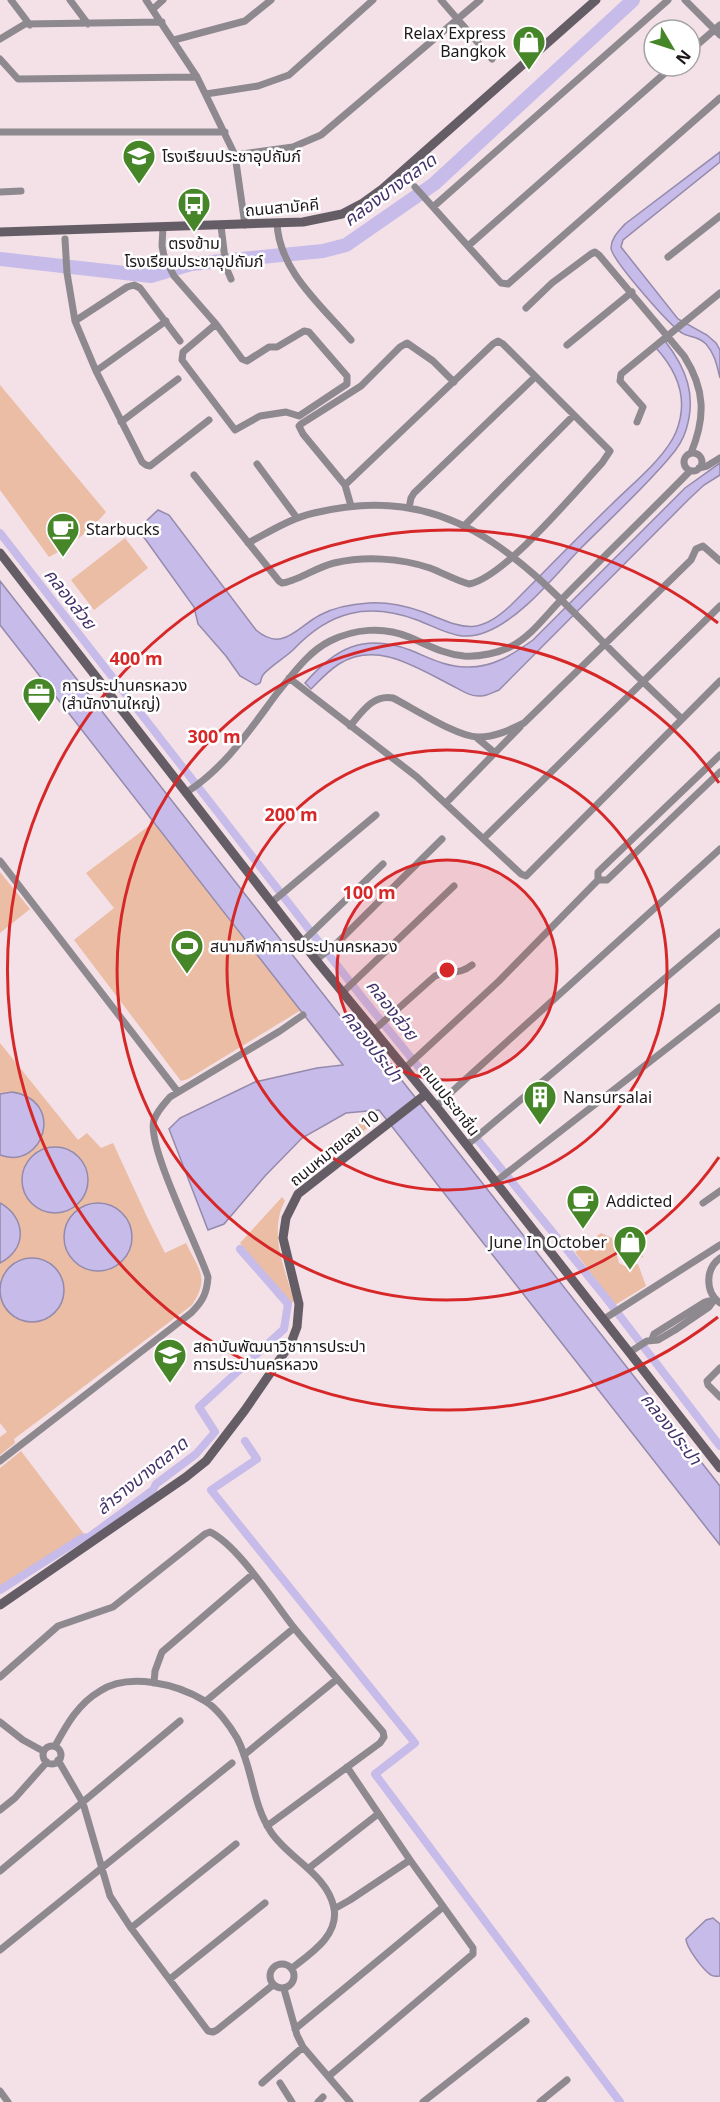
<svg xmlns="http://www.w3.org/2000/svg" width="720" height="2102" font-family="Georgia,'Noto Sans Thai',serif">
	<rect width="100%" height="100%" fill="#f4e0e7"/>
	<!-- green -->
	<path fill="#eabda4" d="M0,385L106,512C91,530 70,546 49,557L0,490Z
		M125,538L148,568L94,610L71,580Z
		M154,822L301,1010L188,1079L181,1081L74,940L114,908L86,873Z
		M0,872L30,909L0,933Z
		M0,1043L78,1140L87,1133L101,1148L113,1143L148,1219L165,1253L186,1243C199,1270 210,1278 192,1305L14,1439L15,1443L0,1455V1437L7,1432L0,1423Z
		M373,1114L378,1120L297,1181L330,1144Z
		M282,1197L285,1201C268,1232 285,1269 294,1301L291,1304L240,1243Z
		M601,1233L612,1238L619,1263L625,1266L638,1264L646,1286L615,1305L575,1252Z
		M637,1234L643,1257L625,1262L620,1259L616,1239Z
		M21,1451L84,1534L20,1573L23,1579L0,1593V1468Z"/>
	<!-- water -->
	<path fill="#c6bbe9" stroke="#948aab" stroke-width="1.5" d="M720,152V162L623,240L621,247L678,319L707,335L716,343L720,350V378C717,366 715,354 706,344C697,335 689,338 682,333C669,325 612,260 611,248C611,238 619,231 625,224Z
		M665,341C686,368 697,395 686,430C683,440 677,449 670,457C643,489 611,518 581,548C555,575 522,618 486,632C460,643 441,629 417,620C368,602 330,611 294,649C286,657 268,668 263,675C261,678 261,681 260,683L256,685L240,676L226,656L198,624L194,607L143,536L142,525L158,510L169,515L256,630C283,653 297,627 320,615C335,607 352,604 369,603C387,602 406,606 423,612C462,627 476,638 511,605C545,571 578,537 612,504C632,484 665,458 676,432C689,400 678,372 656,348Z
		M720,463V475L704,485L689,499L499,690C493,692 488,696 481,696C470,697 461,690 451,685C417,668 377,640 339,664C328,671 320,680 311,689L305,683C335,648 364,633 410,650C428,657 445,667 466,667C492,668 512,655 533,640L685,488Z
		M0,581L363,1045L378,1050L720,1486V1545L379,1110L346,1113L302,1138L265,1176L224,1224L208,1230L169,1129L180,1118L255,1082L317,1068L343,1065L0,625Z
		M12,1092C66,1100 44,1171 0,1155V1094Z
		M22 1180a33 33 0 1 1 66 0a33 33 0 1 1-66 0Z
		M0,1203C26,1217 28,1249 0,1263Z
		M64 1237a34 34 0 1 1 68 0a34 34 0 1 1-68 0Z
		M0 1290a32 32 0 1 1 64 0a32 32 0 1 1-64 0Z
		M713,1918L720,1924V1976C716,1976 714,1977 711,1975C703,1970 686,1947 686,1939L706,1920Z"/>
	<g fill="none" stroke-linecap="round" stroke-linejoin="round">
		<!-- canal -->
		<path stroke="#c6bbe9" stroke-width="8" d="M0,533L361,996L606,1298L720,1446
			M245,1441L257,1459L211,1490L415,1743L375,1774L620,2102
			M0,1590L82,1538L89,1537L153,1490L156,1484L196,1454L215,1432L199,1407L284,1329L288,1304L240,1249"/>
		<!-- river -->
		<path stroke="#c6bbe9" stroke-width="14" d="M0,259L151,276L191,264L323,251L346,245L434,184L633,0"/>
		<!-- street -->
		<path stroke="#8e898e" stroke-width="7" d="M11,0L30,25
			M70,0L88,24
			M146,0L197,77L235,155L245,225
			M441,0L492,59
			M685,0L720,35
			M153,9L163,0
			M0,39L25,24L162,22
			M174,40L245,21L271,0
			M690,51L720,25
			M0,59L18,79L197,77
			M206,94L258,86L289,75L373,0
			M0,132H225
			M235,155L293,147L321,135L480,0
			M415,187L501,283L508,284L720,98
			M0,192L21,191
			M433,207L668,0
			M277,223C279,271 322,306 351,340
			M221,226L226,267L231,279
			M163,227L162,246L164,256L174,276L216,324L242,359L247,361L269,347H277L304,331L309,332L347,376V384L299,416L286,412L260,416L235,430L182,360L183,352L216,324
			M65,239L67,273L75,321L96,371L142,462L146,465L150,466L209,420
			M468,246L673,66
			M668,257L720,216
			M526,308L552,283L591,254L595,252L599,255L684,356C705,389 706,417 691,453
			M75,321L127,287L134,285L140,288L180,341
			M567,345L632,292
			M96,371L166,321
			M121,422L178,379
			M637,422L643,407L620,381L621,374L720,293
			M684 462a9 9 0 1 1 18 0a9 9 0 1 1-18 0Z
			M257,464L297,518
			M699,468L707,466L720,458
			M194,475L279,581L282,583C295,582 317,567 334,563C365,556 400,558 430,568C443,573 455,580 469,584C504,578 575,492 602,463L610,451L503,344L498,341L493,344L345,485
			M351,506L345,485L303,434L299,426L301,424L361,386L400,347L407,343L433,361L454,382
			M409,508L411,498L414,493L535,377
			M464,526L574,415
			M248,543C269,532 291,518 314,513C448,480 519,556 604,643C629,669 656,694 682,719
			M289,678L417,777L521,874L526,876L720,681
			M350,726C362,712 373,694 393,698C413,708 459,738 479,737C495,737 510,730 524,723L691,560L696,549L703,546L720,561
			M477,738L495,753
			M720,755L598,872V880H607L720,772
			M187,792C226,767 251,728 278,692C293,674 308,652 330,641C354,629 383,626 409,637C428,645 443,654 464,656C479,657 499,653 512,646C534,634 548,612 565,596C606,554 649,513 690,471
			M446,803L520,727
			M484,838L720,606
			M0,861L178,1092
			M272,902L376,815
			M302,942L383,864
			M316,960L336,944L442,839
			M342,993L454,886
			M374,1030L435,976C450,969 458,976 472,965
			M405,1068L499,981L598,880
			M436,1106L720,849
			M467,1145L720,932
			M494,1183L720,1007
			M703,1203L720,1191
			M720,1258C705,1269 705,1292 720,1303
			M604,1319L720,1245
			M652,1339L654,1334L705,1302L715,1299
			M630,1352L647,1341L658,1340L675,1330L709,1307L715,1299
			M720,1368L707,1381L708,1385L720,1397
			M0,1461L191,1313C202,1302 207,1294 208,1277C198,1246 146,1145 154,1120C157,1111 164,1104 170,1097L280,1031L303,1015
			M0,1677L58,1626L113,1607L205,1534L210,1532C238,1545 275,1604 295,1629C324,1664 354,1698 383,1732L384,1737L380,1743L267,1826
			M154,1683L155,1671L162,1652L253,1574
			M206,1701L294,1628
			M0,1722L23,1740L43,1751
			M55,1746C67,1724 78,1704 100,1691C129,1672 177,1684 205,1701C217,1708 230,1726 237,1738C253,1768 252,1804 271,1832C289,1859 327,1874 334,1908C339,1936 310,1954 292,1968
			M43 1755a9 9 0 1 1 18 0a9 9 0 1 1-18 0Z
			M244,1755L337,1679
			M58,1760L83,1803L110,1896L131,1928L208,2031L213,2032L217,2030L273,1985
			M0,1810L15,1798L47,1762
			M309,1868L378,1814
			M0,1871L180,1721
			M334,1909L350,1900L410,1860
			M131,1928L236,1844
			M0,1950L232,1763
			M270 1976a12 12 0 1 1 24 0a12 12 0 1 1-24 0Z
			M170,1979L265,1903
			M284,1989L297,2035L303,2047L350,2102
			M295,2029L443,1907
			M329,2076L473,1954V1948L410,1860L347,1767
			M262,2083L303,2047
			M280,2083L292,2102
			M0,2091L8,2102
			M318,2102L323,2097
			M423,2102L526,2021
			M540,2102L567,2080"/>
		<!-- secondary -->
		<path stroke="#655d65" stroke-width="9" d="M0,232L303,222L342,214L363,203L381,190L596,0
			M0,553L316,960L440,1111L720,1468
			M0,1605L186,1477L206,1461L245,1410L291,1343L297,1327L299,1304L283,1238L286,1218L298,1194L426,1094"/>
	</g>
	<!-- distance rings -->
	<circle cx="447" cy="970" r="110" fill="#d62828" fill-opacity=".12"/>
	<g fill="none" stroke="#d62828" stroke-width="3">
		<circle cx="447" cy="970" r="110"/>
		<circle cx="447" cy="970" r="220"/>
		<path d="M719 1157A330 330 0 1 1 719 783"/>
		<path d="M718 1317A440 440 0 1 1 718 623"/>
	</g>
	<!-- icons -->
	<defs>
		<g id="shop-pin" transform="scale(1.725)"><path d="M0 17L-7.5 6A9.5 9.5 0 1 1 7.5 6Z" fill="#468628" stroke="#fff"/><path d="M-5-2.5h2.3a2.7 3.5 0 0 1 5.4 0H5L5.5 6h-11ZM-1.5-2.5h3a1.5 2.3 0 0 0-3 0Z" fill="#fff"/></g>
		<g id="school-pin" transform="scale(1.725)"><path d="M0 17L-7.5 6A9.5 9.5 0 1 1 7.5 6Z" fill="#468628" stroke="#fff"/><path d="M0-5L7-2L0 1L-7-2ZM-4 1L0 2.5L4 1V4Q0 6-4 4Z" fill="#fff"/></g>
		<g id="bus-pin" transform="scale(1.725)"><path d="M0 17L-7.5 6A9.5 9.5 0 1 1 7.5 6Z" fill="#468628" stroke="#fff"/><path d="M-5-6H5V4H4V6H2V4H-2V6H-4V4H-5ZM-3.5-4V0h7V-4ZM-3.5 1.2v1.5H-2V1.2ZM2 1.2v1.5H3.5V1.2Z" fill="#fff"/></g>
		<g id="cafe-pin" transform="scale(1.725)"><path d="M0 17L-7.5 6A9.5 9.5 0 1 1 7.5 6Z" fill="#468628" stroke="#fff"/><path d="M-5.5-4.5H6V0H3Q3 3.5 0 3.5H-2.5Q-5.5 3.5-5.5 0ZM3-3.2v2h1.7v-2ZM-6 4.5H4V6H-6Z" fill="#fff"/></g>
		<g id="office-pin" transform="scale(1.725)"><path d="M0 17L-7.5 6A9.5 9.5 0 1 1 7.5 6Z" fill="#468628" stroke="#fff"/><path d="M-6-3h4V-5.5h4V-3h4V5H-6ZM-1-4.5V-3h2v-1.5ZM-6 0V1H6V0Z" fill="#fff"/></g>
		<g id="stadium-pin" transform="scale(1.725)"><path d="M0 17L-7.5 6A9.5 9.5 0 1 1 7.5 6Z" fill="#468628" stroke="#fff"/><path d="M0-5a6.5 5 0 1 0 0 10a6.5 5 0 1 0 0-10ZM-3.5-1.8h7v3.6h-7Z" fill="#fff"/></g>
		<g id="building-pin" transform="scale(1.725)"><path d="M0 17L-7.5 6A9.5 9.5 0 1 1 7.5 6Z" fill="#468628" stroke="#fff"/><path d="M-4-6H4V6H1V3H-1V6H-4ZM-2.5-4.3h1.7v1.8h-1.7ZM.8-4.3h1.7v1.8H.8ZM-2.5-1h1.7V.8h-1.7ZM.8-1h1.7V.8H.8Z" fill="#fff"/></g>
	</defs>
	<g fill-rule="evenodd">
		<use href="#shop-pin" x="529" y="42"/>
		<use href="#school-pin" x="139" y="156"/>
		<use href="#bus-pin" x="194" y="204"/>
		<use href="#cafe-pin" x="63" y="529"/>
		<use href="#office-pin" x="39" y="694"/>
		<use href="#stadium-pin" x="187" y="946"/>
		<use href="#building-pin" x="540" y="1097"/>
		<use href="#cafe-pin" x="583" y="1201"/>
		<use href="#shop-pin" x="630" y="1242"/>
		<use href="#school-pin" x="170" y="1355"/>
	</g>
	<g text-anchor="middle" stroke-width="5" stroke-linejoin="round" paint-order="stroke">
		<!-- poi labels -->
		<g font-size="16" fill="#1f181b" stroke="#fff" text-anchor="start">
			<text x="506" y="39" text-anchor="end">Relax Express<tspan x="506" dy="18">Bangkok</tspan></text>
			<text x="162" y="162">โรงเรียนประชาอุปถัมภ์</text>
			<text x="194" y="249" text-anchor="middle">ตรงข้าม<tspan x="194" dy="18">โรงเรียนประชาอุปถัมภ์</tspan></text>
			<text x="86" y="535">Starbucks</text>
			<text x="62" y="691">การประปานครหลวง<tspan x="62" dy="18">(สำนักงานใหญ่)</tspan></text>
			<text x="210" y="952">สนามกีฬาการประปานครหลวง</text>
			<text x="563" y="1103">Nansursalai</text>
			<text x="606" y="1207">Addicted</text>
			<text x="607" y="1248" text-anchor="end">June In October</text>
			<text x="193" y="1352">สถาบันพัฒนาวิชาการประปา<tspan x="193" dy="18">การประปานครหลวง</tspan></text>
		</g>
		<!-- street labels -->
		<g font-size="16" fill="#1f181b" stroke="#fff">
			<text transform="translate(282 207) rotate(-5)" y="6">ถนนสามัคคี</text>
			<text transform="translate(450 1100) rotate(52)" y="6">ถนนประชาชื่น</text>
			<text transform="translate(334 1148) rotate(-39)" y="6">ถนนหมายเลข 10</text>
		</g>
		<!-- water labels -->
		<g font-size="18" font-style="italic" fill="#44336b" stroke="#fff">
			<text transform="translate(390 190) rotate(-36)" y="6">คลองบางตลาด</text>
			<text transform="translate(70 599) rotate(52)" y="6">คลองส่วย</text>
			<text transform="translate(392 1010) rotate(52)" y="6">คลองส่วย</text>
			<text transform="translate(372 1046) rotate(52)" y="6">คลองประปา</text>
			<text transform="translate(671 1429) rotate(52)" y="6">คลองประปา</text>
			<text transform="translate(142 1476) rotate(-39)" y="6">ลำรางบางตลาด</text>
		</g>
	</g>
	<circle cx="447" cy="970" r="9" fill="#d62828" stroke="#fff" stroke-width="3"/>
	<g font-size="18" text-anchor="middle" font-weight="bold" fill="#d62828" stroke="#fff" stroke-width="5" stroke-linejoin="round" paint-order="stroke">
		<text x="136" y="665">400 m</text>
		<text x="214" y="743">300 m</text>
		<text x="291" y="821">200 m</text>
		<text x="369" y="899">100 m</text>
	</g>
	<!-- north arrow -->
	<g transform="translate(672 48) rotate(129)"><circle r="28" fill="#ffffff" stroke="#a5a3a4" stroke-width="1.5"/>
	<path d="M0-4.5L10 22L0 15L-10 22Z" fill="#468628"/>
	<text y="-9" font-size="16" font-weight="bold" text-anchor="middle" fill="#1f181b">N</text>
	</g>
</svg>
